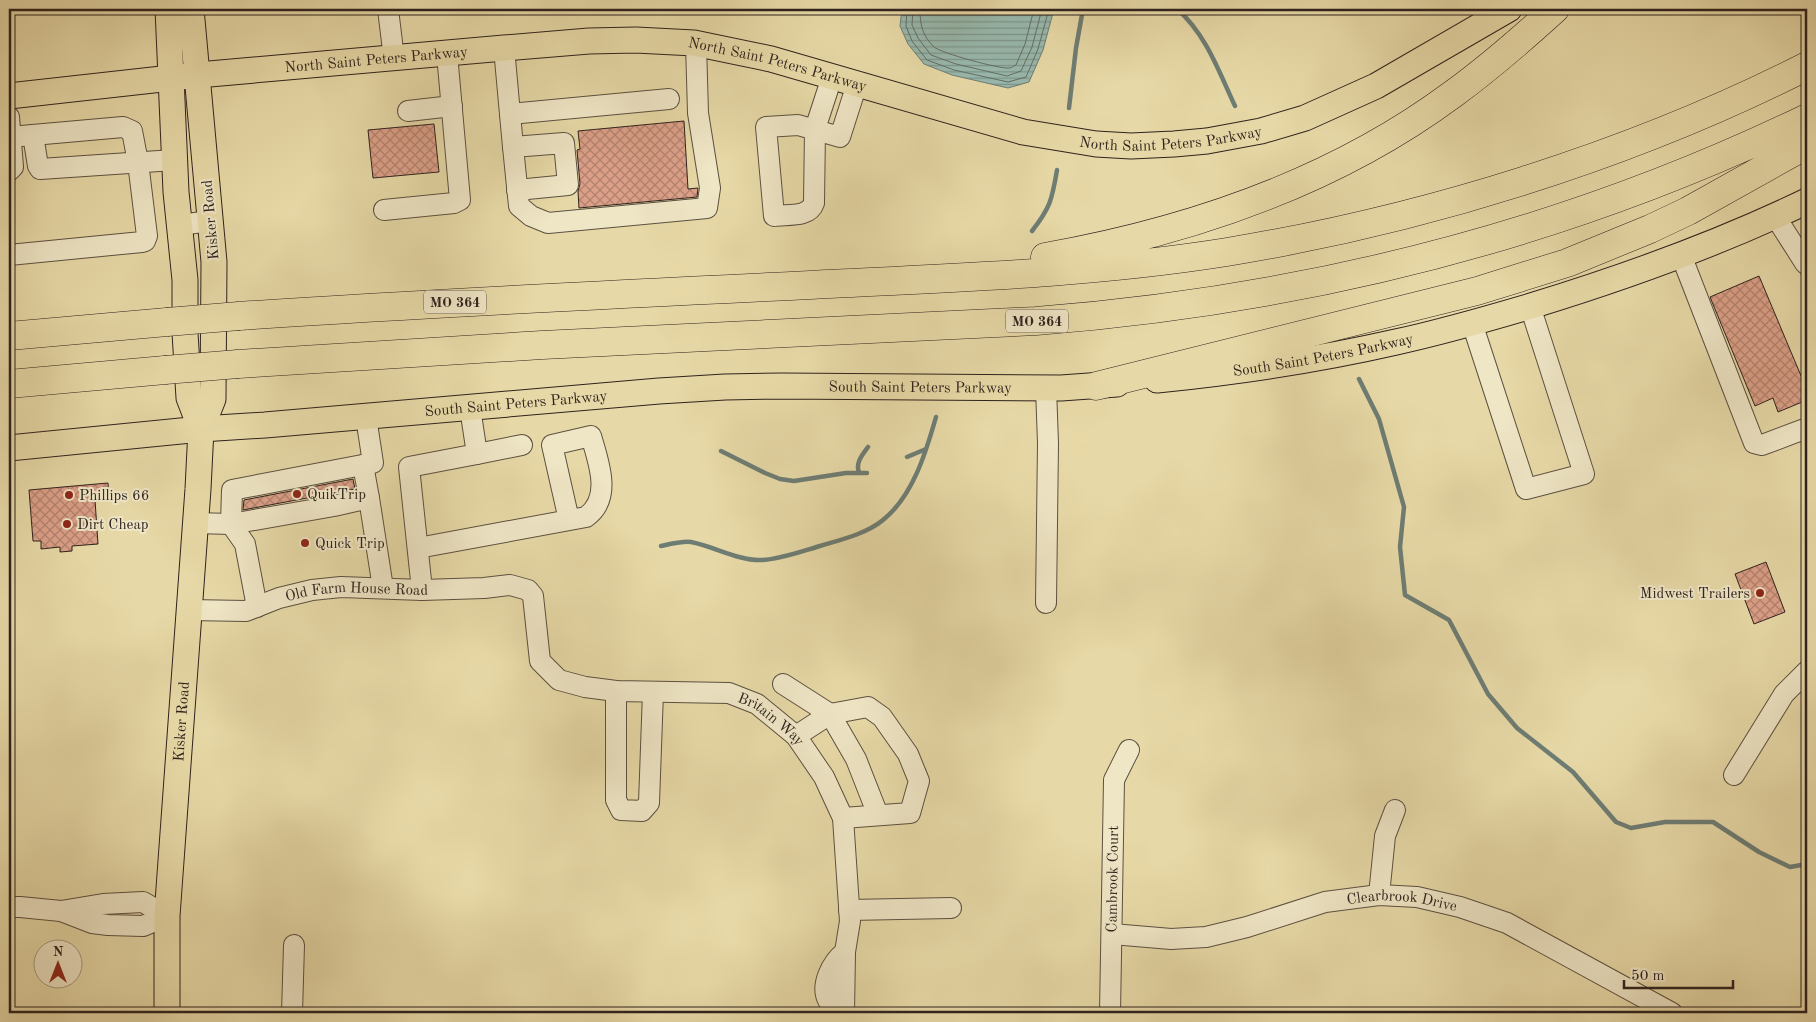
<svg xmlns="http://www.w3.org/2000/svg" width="1816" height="1022" font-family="'Old Standard TT',serif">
	<defs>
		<pattern id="water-rules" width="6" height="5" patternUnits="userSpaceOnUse" patternTransform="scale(1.25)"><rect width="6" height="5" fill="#98b9ae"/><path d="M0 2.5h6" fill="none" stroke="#7c968d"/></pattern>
		<pattern id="building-cross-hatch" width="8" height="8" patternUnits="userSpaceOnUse" patternTransform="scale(1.25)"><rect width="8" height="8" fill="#dca088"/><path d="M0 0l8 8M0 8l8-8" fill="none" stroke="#b3826f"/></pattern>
	</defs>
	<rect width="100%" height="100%" fill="#e7d9a7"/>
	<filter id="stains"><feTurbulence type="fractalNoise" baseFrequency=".004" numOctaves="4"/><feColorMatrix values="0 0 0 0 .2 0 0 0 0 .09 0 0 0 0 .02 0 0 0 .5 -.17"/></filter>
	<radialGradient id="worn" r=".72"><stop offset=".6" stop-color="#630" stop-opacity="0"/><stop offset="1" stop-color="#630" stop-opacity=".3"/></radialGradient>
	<!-- water -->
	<path fill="url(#water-rules)" stroke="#6e7d74" d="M902,9H1054L1043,50L1029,82L1008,88L952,75L924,64L908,44L900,26Z"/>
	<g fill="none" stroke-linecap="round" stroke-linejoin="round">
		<!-- shore -->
		<path stroke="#636e66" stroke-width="1" d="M907,9L906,26L912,41L927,60L954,70L1008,82L1026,77L1038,49L1049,9
			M913,9L912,25L918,38L931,55L956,64L1007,76L1021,71L1032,47L1042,9
			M920,9C920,25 922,35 934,47C941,53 999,69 1009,68C1012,68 1013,66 1016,65L1025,44L1034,9"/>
		<!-- stream -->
		<path stroke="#6e7d74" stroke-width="4.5" d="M1177,9C1206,34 1219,72 1235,106
			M1069,108L1076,48L1083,9
			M1032,231C1050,208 1052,200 1057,170
			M1359,379L1379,419L1404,507L1400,547L1405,595L1449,620L1488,694L1517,728L1573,772L1616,822L1631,828L1665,822H1713L1759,852L1790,867L1807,864
			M721,451L765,473L780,479L794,481L846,473H867
			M907,457L926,449
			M859,472C855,463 863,454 868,447
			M661,546C670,544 682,541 691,542C713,546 739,561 761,560C778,560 803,551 820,546C840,540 866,534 883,520C913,496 926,452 936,417"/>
	</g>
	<!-- building -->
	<path fill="url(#building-cross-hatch)" stroke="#2e221d" d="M684,121L688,189L698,188L697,197L579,208L578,191L580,184L577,150L580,149L578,131Z
		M434,124L439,172L373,178L368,130Z
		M1759,276L1807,390V400L1778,412L1773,398L1755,406L1710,297Z
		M353,479L355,489L243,510L244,500Z
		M108,483L109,499L95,500L98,544L72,546V551L60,552V547L41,549V541H33L29,490Z
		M1766,562L1785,612L1754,624L1735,574Z"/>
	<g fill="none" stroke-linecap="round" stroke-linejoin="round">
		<!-- minor casing -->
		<g stroke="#5c5040" stroke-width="22">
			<g id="minor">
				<path d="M388,9L394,59"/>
				<path d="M504,48L510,114L669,99"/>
				<path d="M832,77L815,129L814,203C809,218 787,214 774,216L766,127L798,125L840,137L857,84"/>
				<path d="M408,111L452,106"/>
				<path d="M510,114L513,147L564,143L568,185L517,190"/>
				<path d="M9,117L13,167L9,171"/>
				<path d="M33,135L38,166L40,169L174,160"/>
				<path d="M513,147L519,206L531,216L548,223L707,208L710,188L698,113L696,44"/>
				<path d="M384,210L454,203L460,200L447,54"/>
				<path d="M1775,216L1805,263L1807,265"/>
				<path d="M180,225L210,221"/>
				<path d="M9,255L142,242L145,241L147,236L138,162L132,131L123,127L10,137"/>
				<path d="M1681,255L1754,443L1762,445L1807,428"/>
				<path d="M1472,323L1526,489L1584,474L1530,306"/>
				<path d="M477,454L522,445"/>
				<path d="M369,498L383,588"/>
				<path d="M195,523L231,524L334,506L369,498L363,465"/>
				<path d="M418,548L586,517C613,498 598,461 591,436L552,445L569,520"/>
				<path d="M422,590L409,467L477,454L470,408"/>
				<path d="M1046,603L1048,443L1046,388"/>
				<path d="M257,607L245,544L231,524L232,490L373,463L366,417"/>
				<path id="s1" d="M189,610L246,611L279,598L312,590L341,587L422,590L484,588L510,585L528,590L533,596L540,661L559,680L585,687L616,691L729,693L757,704L796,736L824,777L843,818L850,921L845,952L844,1013"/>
				<path d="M783,684L830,714L856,759L878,815"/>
				<path d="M616,691V800L621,810L642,811L649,803L653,692"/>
				<path d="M796,736L830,714L868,707L882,717L908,754L919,781L910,813L843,818"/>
				<path d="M1734,775L1784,694L1807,671"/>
				<path d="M1379,895L1385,836L1395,810"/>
				<path d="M9,907H20L61,911L92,923L108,925L143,926L167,916"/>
				<path d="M849,910L951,908"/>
				<path d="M61,911L103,904L143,902L167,916"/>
				<path id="s2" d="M1112,934L1171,939L1206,937L1247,927L1325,902L1379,895L1417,897L1460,907L1507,923L1672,1013"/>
				<path d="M292,1013L294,945"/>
				<path d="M842,1013C838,1010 832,1006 829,1002C819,986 832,962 845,952"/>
				<path id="s3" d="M1110,1013L1114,780L1129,750"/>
			</g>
		</g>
		<!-- major casing -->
		<g stroke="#2e221d" stroke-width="27">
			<g id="major">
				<path d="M168,9L176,192L185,280V333L189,398L201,429"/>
				<path id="s4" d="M9,96L198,75L504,48L589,41L636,40L694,43L771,59L1023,132L1096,144L1131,146L1174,144L1207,141L1261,131L1305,118L1376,86L1509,9"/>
				<path id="s5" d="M1157,380C1237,372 1317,360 1396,342C1442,332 1487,319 1531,306C1626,277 1718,244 1807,201"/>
				<path id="s6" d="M9,448L201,429L265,425L659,391L725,387L782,386L1061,388L1117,384"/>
				<path id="s7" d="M167,1013V916L198,489L201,429L213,399L214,262L191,9"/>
			</g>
		</g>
		<!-- highway casing -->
		<g stroke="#2e221d" stroke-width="29">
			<path id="highway" d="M1045,257C1191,231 1333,183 1453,94C1489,68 1522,39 1555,9
				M239,316C429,303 619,294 810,285C949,278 1089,274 1227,252C1422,220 1630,156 1807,66
				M9,336L167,322
				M238,364L542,345L1036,321C1306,300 1563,236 1807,118
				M9,384L165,370
				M1096,386L1477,291L1567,263L1650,229L1688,211L1799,149L1807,143"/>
		</g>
		<!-- minor -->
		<use href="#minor" stroke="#efe6c6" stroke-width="20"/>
		<!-- major -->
		<use href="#major" stroke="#e7d9a7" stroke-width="25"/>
		<!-- highway -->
		<use href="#highway" stroke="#e7d9a7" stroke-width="28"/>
		<!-- highway-bridge casing -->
		<g stroke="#2e221d" stroke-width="29" stroke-linecap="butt">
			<path id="highway-bridge" d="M167,322L239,316
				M165,370L238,364"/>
		</g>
		<!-- highway-bridge -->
		<use href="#highway-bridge" stroke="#e7d9a7" stroke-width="28"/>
	</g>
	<!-- markers -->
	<g fill="#8f2418" stroke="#efe6c6" stroke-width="2">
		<circle cx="297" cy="494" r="5"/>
		<circle cx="69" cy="495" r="5"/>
		<circle cx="67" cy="524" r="5"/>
		<circle cx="305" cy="543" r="5"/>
		<circle cx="1760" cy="593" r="5"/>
	</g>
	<g text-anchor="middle" stroke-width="4" stroke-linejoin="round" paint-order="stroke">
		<!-- shield labels -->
		<g fill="#efe6c6" stroke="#685d50" stroke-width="1">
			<rect x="424" y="290.5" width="62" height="23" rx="4"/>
			<rect x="1006" y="309.5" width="62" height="23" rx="4"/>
		</g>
		<g font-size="14" font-weight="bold" fill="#2e221d">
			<text x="455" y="307">MO 364</text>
			<text x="1037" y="326">MO 364</text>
		</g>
		<!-- street labels -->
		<g font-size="15" fill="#2e221d" stroke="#efe6c6">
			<text dy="5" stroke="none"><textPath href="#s4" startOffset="369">North Saint Peters Parkway</textPath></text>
			<text dy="5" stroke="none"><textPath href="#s4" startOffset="774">North Saint Peters Parkway</textPath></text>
			<text dy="5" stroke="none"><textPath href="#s4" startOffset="1178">North Saint Peters Parkway</textPath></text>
			<text transform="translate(210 220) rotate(-95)" y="5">Kisker Road</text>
			<text dy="5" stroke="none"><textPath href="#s5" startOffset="168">South Saint Peters Parkway</textPath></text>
			<text dy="5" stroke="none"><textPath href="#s6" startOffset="914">South Saint Peters Parkway</textPath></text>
			<text dy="5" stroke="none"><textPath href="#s6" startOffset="509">South Saint Peters Parkway</textPath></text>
			<text dy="5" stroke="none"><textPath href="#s1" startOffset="171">Old Farm House Road</textPath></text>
			<text dy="5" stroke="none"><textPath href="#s7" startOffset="292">Kisker Road</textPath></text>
			<text dy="5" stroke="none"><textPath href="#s1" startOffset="665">Britain Way</textPath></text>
			<text dy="5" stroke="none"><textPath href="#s3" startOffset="134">Cambrook Court</textPath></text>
			<text dy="5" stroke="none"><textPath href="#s2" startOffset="296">Clearbrook Drive</textPath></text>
		</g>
		<!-- poi labels -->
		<g font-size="15" fill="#2e221d" stroke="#efe6c6" text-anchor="start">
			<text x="307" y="499">QuikTrip</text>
			<text x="79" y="500">Phillips 66</text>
			<text x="77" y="529">Dirt Cheap</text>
			<text x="315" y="548">Quick Trip</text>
			<text x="1750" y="598" text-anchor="end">Midwest Trailers</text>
		</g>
	</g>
	<!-- margin -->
	<rect width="1816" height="1022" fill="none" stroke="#e7d9a7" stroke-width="30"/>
	<rect x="10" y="10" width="1796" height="1002" fill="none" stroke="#2e221d" stroke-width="2.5"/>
	<rect x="15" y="15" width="1786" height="992" fill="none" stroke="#2e221d"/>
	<!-- north arrow -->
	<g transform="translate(58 964)"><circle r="24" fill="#efe6c6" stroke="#a29882"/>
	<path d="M0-4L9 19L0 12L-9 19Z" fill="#8f2418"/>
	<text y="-8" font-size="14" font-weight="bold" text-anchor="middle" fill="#2e221d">N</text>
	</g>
	<!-- scale -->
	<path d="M1624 980v8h109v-8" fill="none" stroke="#2e221d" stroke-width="2.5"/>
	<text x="1631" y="980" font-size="15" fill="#2e221d" stroke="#efe6c6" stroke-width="4" paint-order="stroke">50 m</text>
	<rect width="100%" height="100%" filter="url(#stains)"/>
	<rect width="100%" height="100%" fill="url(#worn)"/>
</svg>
